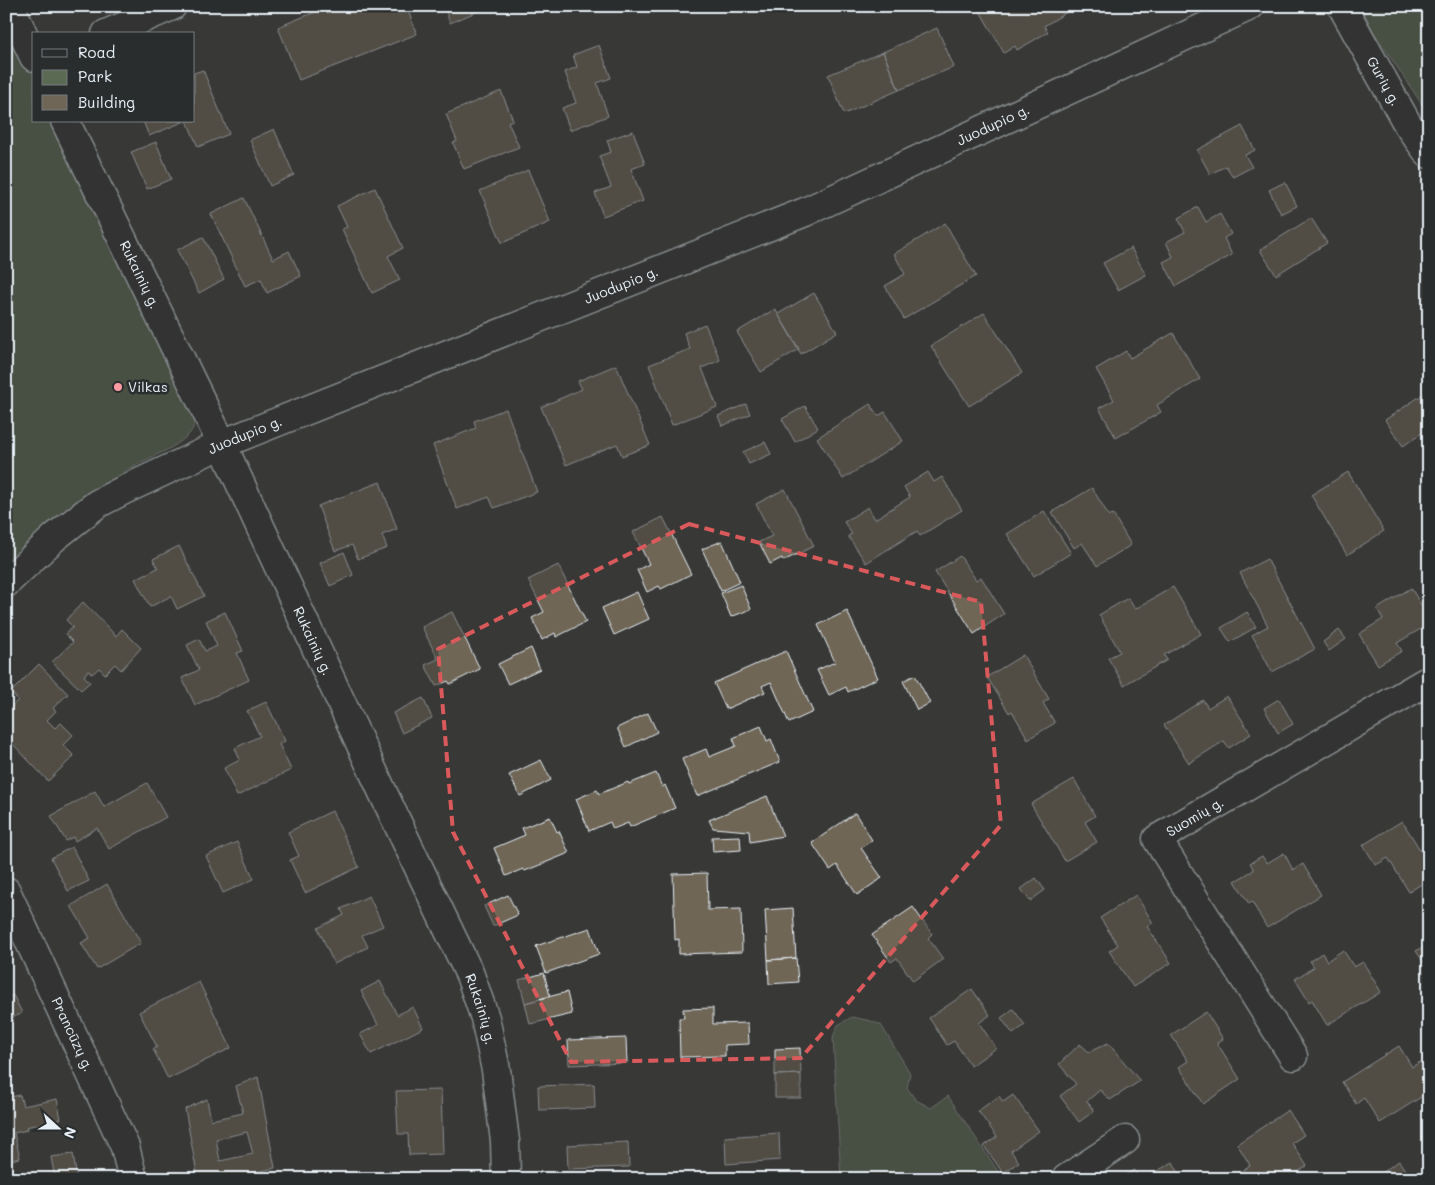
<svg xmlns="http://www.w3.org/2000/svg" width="1435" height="1185" font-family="Mali,sans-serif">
	<rect width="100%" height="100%" fill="#383836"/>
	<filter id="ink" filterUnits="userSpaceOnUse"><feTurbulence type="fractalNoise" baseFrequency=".02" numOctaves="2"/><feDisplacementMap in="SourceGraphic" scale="10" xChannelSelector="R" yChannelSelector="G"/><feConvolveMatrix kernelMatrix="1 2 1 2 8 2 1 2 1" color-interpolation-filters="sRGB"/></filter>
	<g filter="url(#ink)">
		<!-- green -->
		<path fill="#5b6a53" stroke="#a2aea6" d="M1361,6H1429V115L1373,31Z
			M6,12L34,70V121H58L195,412C195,421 195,429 187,436C173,450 151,456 134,466C89,495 45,526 6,563Z
			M852,1017L871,1021L881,1025L910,1073L907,1088L916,1100L931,1108L948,1096L1003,1179H841L833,1037L838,1025Z"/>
		<!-- building -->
		<path fill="#706657" stroke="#e8f1f8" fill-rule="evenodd" d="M330,6H394L396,13L407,8L417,34L299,80L278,27Z
			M444,6H490L450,23Z
			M977,6H1071L1072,9L1044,26L1048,32L1017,50L1015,46L1004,53Z
			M937,28L954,67L899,90L883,52Z
			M599,45L611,78L597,83L608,116L570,130L562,108L576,103L565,72L577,67L573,55Z
			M883,52L899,90L844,114L828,75Z
			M203,70L229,134L198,147L187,121H194V73Z
			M501,91L513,120L508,122L519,147L464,169L453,143L457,141L446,114Z
			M143,121H185L149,136Z
			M1242,126L1255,150L1245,155L1252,167L1233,177L1226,166L1210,174L1197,150Z
			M274,129L294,175L270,186L250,140Z
			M633,131L645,164L631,169L643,201L603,216L595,193L611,187L599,156L611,152L607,140Z
			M156,142L171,179L147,189L131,152Z
			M528,170L550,222L502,243L480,191Z
			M1285,182L1297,206L1281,214L1269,190Z
			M375,188L403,248L388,256L400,280L372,293L342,229L347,227L337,206Z
			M244,198L273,259L289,251L301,276L267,293L261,279L245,286L211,214Z
			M1198,207L1206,222L1220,214L1231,234L1224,238L1232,255L1176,286L1163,262L1173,257L1166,242L1185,232L1178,218Z
			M1311,218L1327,243L1276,275L1260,250Z
			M945,223L976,276L904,319L885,286L905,274L894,254Z
			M203,237L224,279L199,293L177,250Z
			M1131,248L1146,275L1118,290L1103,263Z
			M814,293L837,332L801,354L778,314Z
			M775,309L799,349L761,372L737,332Z
			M984,313L1022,373L969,406L931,346Z
			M705,324L720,360L702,368L717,407L672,425L649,365L690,349L684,333Z
			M1173,333L1200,379L1157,405L1161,412L1116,438L1099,408L1114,400L1096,369L1126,351L1130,358Z
			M616,365L650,445L622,456L617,444L566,465L541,407L582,389L578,381Z
			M1425,393L1429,400V428L1403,446L1385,420Z
			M746,404L750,414L722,426L718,416Z
			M870,404L878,416L885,412L903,441L843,479L817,438Z
			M805,406L818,428L795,442L782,419Z
			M506,409L537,492L494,508L489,497L457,509L433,445L476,428L474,421Z
			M765,442L771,454L749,464L743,452Z
			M928,472L934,482L942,477L962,510L920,536L917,531L866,563L848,536L852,534L844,522L868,507L875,519L910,497L904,487Z
			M1348,472L1384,531L1347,555L1311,495Z
			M380,482L397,529L382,535L387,548L358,559L352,545L335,551L318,506Z
			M1092,488L1109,516L1113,514L1131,545L1097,566L1082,543L1074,548L1052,512Z
			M785,489L814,546L783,561L782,558L770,564L759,542L772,536L756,504Z
			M1044,511L1071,553L1034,576L1007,534Z
			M663,517L691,574L661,589L659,586L647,592L637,570L649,564L633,532Z
			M722,541L740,582L721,591L702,549Z
			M179,546L204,596L177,609L171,596L150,607L135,579L158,568L153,559Z
			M344,552L353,575L330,586L320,563Z
			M960,556L976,580L981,577L1004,614L974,634L935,572Z
			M1267,559L1315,649L1272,672L1252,635L1268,626L1240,573Z
			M558,565L586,622L556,637L555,633L542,640L532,618L544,612L528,580Z
			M741,585L751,609L731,617L721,593Z
			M1173,587L1201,634L1164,655L1167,660L1124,685L1108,658L1120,652L1099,615L1128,598L1135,609Z
			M1411,588L1429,618V624L1397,643L1402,651L1378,665L1359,634L1383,619L1377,609Z
			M637,592L649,619L614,635L602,608Z
			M83,602L116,636L122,629L141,648L121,670L115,664L105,674L99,668L92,674L88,670L84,676L90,682L81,690L52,662L73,642L65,634L73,627L66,620Z
			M847,611L878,678L848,692L846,687L829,695L817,670L835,662L818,625Z
			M225,612L243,651L237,653L249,680L195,705L182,678L199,670L187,645L199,639L205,651L217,646L206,621Z
			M452,612L480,669L450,684L448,681L436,686L425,665L438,659L422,627Z
			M1247,612L1256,627L1230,642L1221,628Z
			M1339,630L1346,639L1329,651L1323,642Z
			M531,648L540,669L508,684L498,664Z
			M786,651L813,712L789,723L771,682L762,686L765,692L726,709L714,683Z
			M1023,655L1049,699L1043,703L1055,723L1028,739L1012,711L1009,713L987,677Z
			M39,664L68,694L53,708L56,711L47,720L55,728L61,723L73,735L63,745L74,756L48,781L11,742L6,747V712L18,700L11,692Z
			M915,675L930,703L917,710L903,681Z
			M1227,696L1251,734L1229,748L1224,741L1189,763L1164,725L1203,700L1208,708Z
			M423,698L432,718L402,733L393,713Z
			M1279,699L1293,724L1278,733L1264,708Z
			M266,702L285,741L279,744L291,770L237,796L224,768L240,760L235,748L260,736L247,711Z
			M648,713L657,732L626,747L617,728Z
			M761,726L767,741L771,739L780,762L697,796L682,759L706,749L709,757L736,746L733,738Z
			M541,760L551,780L520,796L509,775Z
			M656,773L662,787L665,785L675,808L630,827L628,823L613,829L610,822L589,831L576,799L597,790L599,794L628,782L629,784Z
			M1074,779L1095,816L1085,822L1097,842L1065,861L1031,804Z
			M147,783L166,817L109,849L97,828L75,841L73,837L66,841L51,816L95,791L104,807Z
			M767,796L783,836L750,842L749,831L713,828L709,820Z
			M332,811L359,867L305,893L290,860L299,856L288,832Z
			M855,813L872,840L861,848L882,878L857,895L837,865L830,870L812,843Z
			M550,817L557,832L559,831L569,853L525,871L523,869L506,876L494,848L525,835L522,828Z
			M1402,821L1429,864V879L1409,892L1388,858L1376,865L1363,845Z
			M740,836L741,850L713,852L712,837Z
			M237,842L254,879L223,893L206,856Z
			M72,847L89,881L68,891L51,858Z
			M1284,853L1293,870L1303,864L1321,895L1267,928L1252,902L1249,904L1235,881L1254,870L1250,863L1262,856L1267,863Z
			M707,873L708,910L741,909L742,952L679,954V939L675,940L673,874Z
			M1036,878L1045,890L1030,901L1021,889Z
			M107,884L141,943L97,969L81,943L90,938L71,906Z
			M508,895L518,915L493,926L484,906Z
			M1136,895L1153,923L1147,926L1171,963L1133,987L1109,951L1118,945L1100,918Z
			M369,896L383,926L362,935L368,947L334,964L318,928L344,915L341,909Z
			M913,907L932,934L928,938L943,959L913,981L897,958L891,962L872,935Z
			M793,908L796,958L768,960L765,910Z
			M590,928L599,954L546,973L536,946Z
			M1429,943V970L1416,951Z
			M1343,950L1354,967L1363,962L1381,992L1327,1025L1312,1000L1309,1002L1295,979L1314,967L1310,961L1322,953L1327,961Z
			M796,958L798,982L769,984L768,960Z
			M544,973L550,996L525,1003L519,980Z
			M380,981L397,1015L413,1007L423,1028L371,1054L360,1034L378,1025L361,991Z
			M199,982L231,1048L168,1079L153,1049L157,1047L139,1012Z
			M972,989L990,1015L979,1023L996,1048L971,1066L954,1041L947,1045L929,1018Z
			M567,992L572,1014L530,1024L525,1003Z
			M13,995L22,1013L6,1021V998Z
			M713,1008V1024L748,1023L749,1044L725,1045V1056L680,1057L679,1018H684L683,1009Z
			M1013,1009L1025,1025L1013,1034L1001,1018Z
			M1206,1012L1223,1039L1217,1043L1240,1079L1203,1104L1179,1067L1188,1061L1171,1035Z
			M626,1038L627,1063L569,1065L568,1040Z
			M1108,1043L1140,1081L1110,1100L1100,1090L1087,1101L1094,1111L1079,1122L1060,1096L1076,1084L1059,1064L1080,1044L1089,1052Z
			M1399,1046L1412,1067L1420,1062L1429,1075V1092L1380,1123L1364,1098L1356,1104L1342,1082Z
			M800,1048L801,1074L775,1075V1049Z
			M801,1074V1098H775V1075Z
			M258,1077L275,1168L224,1179H198L185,1109L207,1099L211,1120L243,1113L236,1086ZM247,1132L253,1154L220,1161L216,1139Z
			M594,1084L595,1108L539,1110L538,1086Z
			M441,1090L443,1154L409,1155L408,1134H398L396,1091Z
			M20,1095L23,1106L57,1099L61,1119L26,1127L27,1130L14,1133L20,1158L6,1161V1098Z
			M1013,1095L1039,1131L1011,1151L1019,1162L1003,1173L984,1146L997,1137L978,1111L999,1096L1003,1102Z
			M1288,1110L1304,1135L1292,1143L1307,1166L1288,1179H1237L1235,1176L1250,1165L1237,1144Z
			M779,1133L780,1160L726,1164L725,1137Z
			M628,1142L629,1167L568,1169L567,1145Z
			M73,1154L77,1179H55L51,1157Z
			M1399,1161L1411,1179H1372Z
			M1173,1162L1182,1179H1143Z
			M1135,1170L1139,1179H1118Z"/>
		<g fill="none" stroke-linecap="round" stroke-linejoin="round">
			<!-- minor casing -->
			<g stroke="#e8f1f8" stroke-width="31">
				<g id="minor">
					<path d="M10,6L34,57"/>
					<path id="s1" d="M1342,6L1408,125L1429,154"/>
					<path d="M106,34L172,6"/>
					<path id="s2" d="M65,121L222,444L385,797L470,975L485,1018L496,1070L505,1141L506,1179"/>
					<path id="s3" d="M6,583L55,537L97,504L124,490L222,444L805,212L1250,6"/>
					<path id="s4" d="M6,891L125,1147L133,1179"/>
					<path id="s5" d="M1293,1056L1157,839L1429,680"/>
					<path d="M1066,1179L1125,1140"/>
				</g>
			</g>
			<!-- minor -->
			<use href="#minor" stroke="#2a2d2e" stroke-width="28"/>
		</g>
	</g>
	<!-- marked area -->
	<path d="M0 0H1435V1185H0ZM689,524L981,602L1001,825L801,1058L571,1062L453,832L438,649Z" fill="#383836" fill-opacity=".55" fill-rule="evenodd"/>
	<path fill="none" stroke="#da5a5c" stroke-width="4" stroke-dasharray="10 6" stroke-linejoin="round" d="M689,524L981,602L1001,825L801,1058L571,1062L453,832L438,649Z"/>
	<!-- markers -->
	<circle fill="#ff9aa2" stroke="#2a2d2e" stroke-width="2" cx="118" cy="387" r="5"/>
	<g text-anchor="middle" stroke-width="5" stroke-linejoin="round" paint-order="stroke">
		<!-- street labels -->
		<g font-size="14" fill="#e8f1f8" stroke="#2a2d2e">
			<text dy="5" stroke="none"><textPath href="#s1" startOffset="86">Gurių g.</textPath></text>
			<text dy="5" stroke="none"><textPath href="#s3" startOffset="1094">Juodupio g.</textPath></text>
			<text dy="5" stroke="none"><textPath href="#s2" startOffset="171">Rukainių g.</textPath></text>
			<text dy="5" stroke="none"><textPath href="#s3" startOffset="689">Juodupio g.</textPath></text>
			<text dy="5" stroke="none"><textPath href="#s3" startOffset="284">Juodupio g.</textPath></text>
			<text dy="5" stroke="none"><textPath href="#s2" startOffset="576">Rukainių g.</textPath></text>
			<text dy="5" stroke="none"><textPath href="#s5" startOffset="300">Suomių g.</textPath></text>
			<text dy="5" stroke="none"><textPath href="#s2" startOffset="981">Rukainių g.</textPath></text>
			<text dy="5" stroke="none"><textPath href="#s4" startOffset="158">Prancūzų g.</textPath></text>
		</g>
		<!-- poi labels -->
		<g font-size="14" fill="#e8f1f8" stroke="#2a2d2e" text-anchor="start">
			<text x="128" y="392">Vilkas</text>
		</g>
	</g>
	<!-- margin -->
	<rect width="1435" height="1185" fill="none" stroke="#2a2d2e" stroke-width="25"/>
	<rect x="12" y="12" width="1410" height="1160" fill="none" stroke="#e8f1f8" stroke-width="2" filter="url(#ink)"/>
	<!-- legend -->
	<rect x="32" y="32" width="162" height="90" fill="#2a2d2e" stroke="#767b7f"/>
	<rect x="42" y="49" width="25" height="8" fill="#2a2d2e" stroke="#767b7f"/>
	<text x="78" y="58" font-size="15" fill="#e8f1f8">Road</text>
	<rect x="42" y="70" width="25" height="15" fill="#5b6a53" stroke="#767b7f"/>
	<text x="78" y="82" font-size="15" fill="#e8f1f8">Park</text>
	<rect x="42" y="95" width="25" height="15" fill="#706657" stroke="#767b7f"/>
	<text x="78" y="108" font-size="15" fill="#e8f1f8">Building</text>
	<!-- north arrow -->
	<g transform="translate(58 1128) rotate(111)" stroke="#2a2d2e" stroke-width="4" paint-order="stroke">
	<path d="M0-4L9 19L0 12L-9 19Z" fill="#e8f1f8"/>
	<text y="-8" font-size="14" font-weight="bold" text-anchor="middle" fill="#e8f1f8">N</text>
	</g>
</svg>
